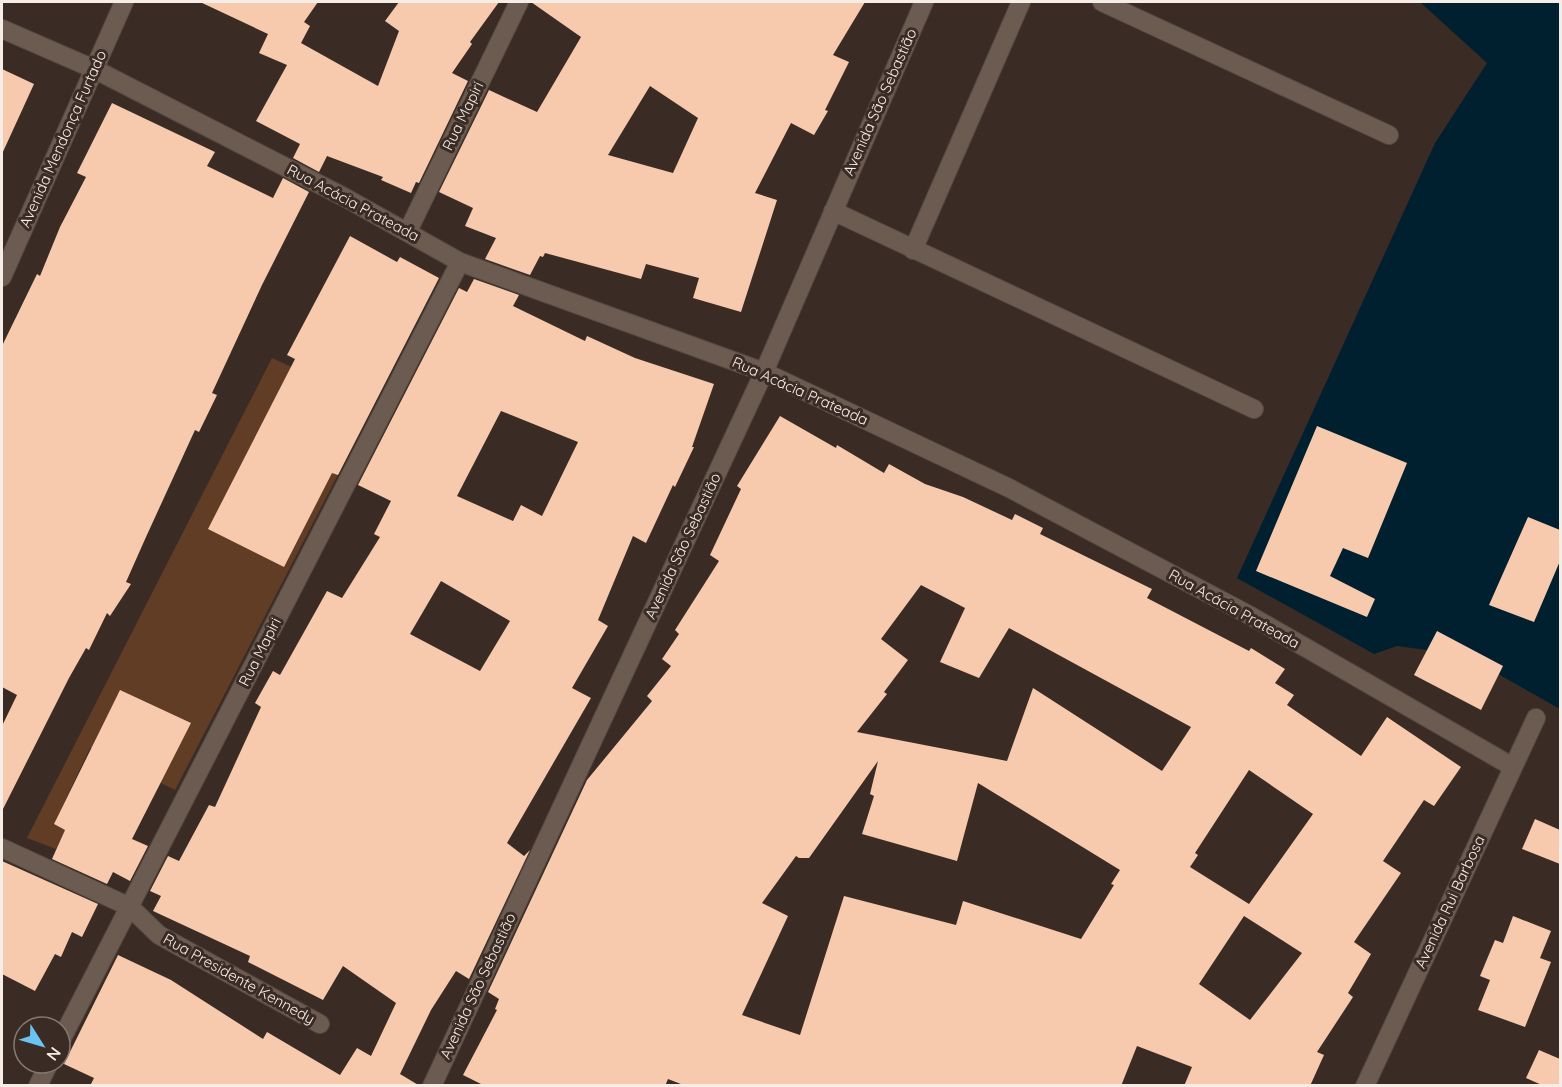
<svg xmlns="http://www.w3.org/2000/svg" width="1562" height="1087" font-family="Quicksand,sans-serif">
	<rect width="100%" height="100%" fill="#3a2c24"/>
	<!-- green -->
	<path fill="#623d25" d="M272,358L374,405L175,790L90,748L54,824L65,830L56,849L27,838Z"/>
	<!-- water -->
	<path fill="#002030" d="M1420,2H1560V709L1498,674L1448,653L1397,646L1374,654L1237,578L1435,143L1487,63Z"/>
	<!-- building -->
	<path fill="#f7c9ad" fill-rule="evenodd" d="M200,2H318L304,22L310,26L301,43L378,86L399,31L385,21L399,2H499L470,42L472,44L452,73L468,81L419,183L416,182L411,193L381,180L383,177L327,156L319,172L293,158L300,144L256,121L287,65L259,53L268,34Z
		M531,2H865L833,55L849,62L825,110L828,111L814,135L791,123L755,193L777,200L741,312L693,298L699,278L646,264L641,279L545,253L543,257L540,256L530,275L485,259L496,238L465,226L473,208L439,192L489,90L537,112L581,37ZM650,86L698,118L673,173L608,155Z
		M2,69L34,84L2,154Z
		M112,103L215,152L207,166L273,198L283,178L309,192L262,285L212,393L217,395L199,432L195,430L146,537L126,582L131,584L110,616L107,613L89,650L86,648L69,678L2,811V726L17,695L2,687V346L37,274L40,276L60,227L86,177L77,173Z
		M350,236L397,262L400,257L439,278L338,475L332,473L284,567L208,529L295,359L287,355Z
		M474,279L519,295L513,306L585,341L587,336L635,358L714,384L692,447H694L675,487L673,485L646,543L633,536L598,620L608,626L572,688L591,698L507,843L524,856L530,850L469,979L456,971L431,1010L400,1074L420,1086H90L94,1078L64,1064L118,955L171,980L263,1039L267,1032L340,1075L357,1048L371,1056L396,1003L343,966L323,1000L248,962L250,956L153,911L161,896L150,891L168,856L179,861L209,805L215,807L261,707L255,703L273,671L280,675L327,591L342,598L380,537L374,534L391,501L358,485L459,288L467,292ZM501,411L578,442L542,516L521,505L513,521L457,496ZM441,581L510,621L480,671L410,634Z
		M780,416L836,448L837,445L884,473L889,464L925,484L963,497L1012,520L1015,514L1043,528L1040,534L1152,589L1147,598L1249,651L1251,648L1285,669L1275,683L1294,695L1287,705L1361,756L1387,717L1461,767L1434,806L1424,800L1383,861L1401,873L1354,942L1371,954L1348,993L1353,997L1317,1052L1324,1055L1310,1086H1184L1192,1067L1137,1046L1121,1086H686L668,1079L665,1086H485L463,1075L497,1010L495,1009L499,999L488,992L587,780L652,701L647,696L671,666L662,659L679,634L675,630L719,561L710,555L741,489L737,486ZM921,585L965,608L940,662L979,678L1009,628L1191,727L1162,771L1033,688L1007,761L857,732L887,694L884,692L908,660L881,639ZM878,761L870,794L874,796L862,834L957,861L978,783L1120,870L1111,884L1114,885L1081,939L963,901L956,925L844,896L800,1035L742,1015L788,916L762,903L796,856L799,858H809ZM1249,770L1313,814L1249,904L1190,867L1198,855L1195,853ZM1244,916L1302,953L1250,1020L1199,984Z
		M1317,426L1407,463L1368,558L1343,548L1330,576L1375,599L1367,617L1256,571Z
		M1528,517L1560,530V561L1534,622L1489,605Z
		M1437,631L1503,666L1481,710L1414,675Z
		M120,690L191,723L132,839L148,846L130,881L113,872L107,884L52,859L65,830L54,824Z
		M1535,819L1560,830V864L1522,849Z
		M2,861L98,904L82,937L72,932L61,957L55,954L35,991L2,974Z
		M1513,916L1551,931L1540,958L1551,962L1525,1027L1478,1010L1490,980L1480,976L1495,940L1503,943Z
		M1539,1050L1560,1059V1086H1544L1526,1078Z"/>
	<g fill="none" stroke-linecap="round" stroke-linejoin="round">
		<!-- minor casing -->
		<g stroke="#544841" stroke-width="20">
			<path id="minor" d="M1102,2L1389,135
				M2,29L94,69L344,197L460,262L764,372L1009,488L1249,615L1513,767
				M833,211L1254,409
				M408,231L519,2
				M913,250L1021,2
				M2,277L124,2
				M2,848L130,907L159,935L320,1024
				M60,1042L460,262
				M38,1086L49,1063
				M432,1086L764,372L924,2
				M1365,1086L1536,718"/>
		</g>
		<!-- minor -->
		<use href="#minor" stroke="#6b5b51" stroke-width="18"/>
	</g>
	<g text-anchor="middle" stroke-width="6" stroke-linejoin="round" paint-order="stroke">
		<!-- street labels -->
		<g font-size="15" fill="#f6ede7" stroke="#3a2c24">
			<text transform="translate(880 102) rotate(-66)" y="5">Avenida São Sebastião</text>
			<text transform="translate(463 116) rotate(-64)" y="5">Rua Mapiri</text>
			<text transform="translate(63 139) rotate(-66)" y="5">Avenida Mendonça Furtado</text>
			<text transform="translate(353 203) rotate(28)" y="5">Rua Acácia Prateada</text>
			<text transform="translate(800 391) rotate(24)" y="5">Rua Acácia Prateada</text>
			<text transform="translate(683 546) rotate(-65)" y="5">Avenida São Sebastião</text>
			<text transform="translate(1234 609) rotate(29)" y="5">Rua Acácia Prateada</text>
			<text transform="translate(260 652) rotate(-63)" y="5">Rua Mapiri</text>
			<text transform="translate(1450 902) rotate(-65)" y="5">Avenida Rui Barbosa</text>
			<text transform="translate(239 979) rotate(29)" y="5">Rua Presidente Kennedy</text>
			<text transform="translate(478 986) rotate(-65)" y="5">Avenida São Sebastião</text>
		</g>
	</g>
	<!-- border -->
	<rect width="1562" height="1087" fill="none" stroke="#f6ede7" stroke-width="6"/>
	<!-- north arrow -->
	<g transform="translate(42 1045) rotate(127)"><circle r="28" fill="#3a2c24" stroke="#857972" stroke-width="1.5"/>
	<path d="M0-4.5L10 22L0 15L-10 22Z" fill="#6cc3f2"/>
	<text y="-9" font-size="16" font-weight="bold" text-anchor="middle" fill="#f6ede7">N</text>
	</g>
</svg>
